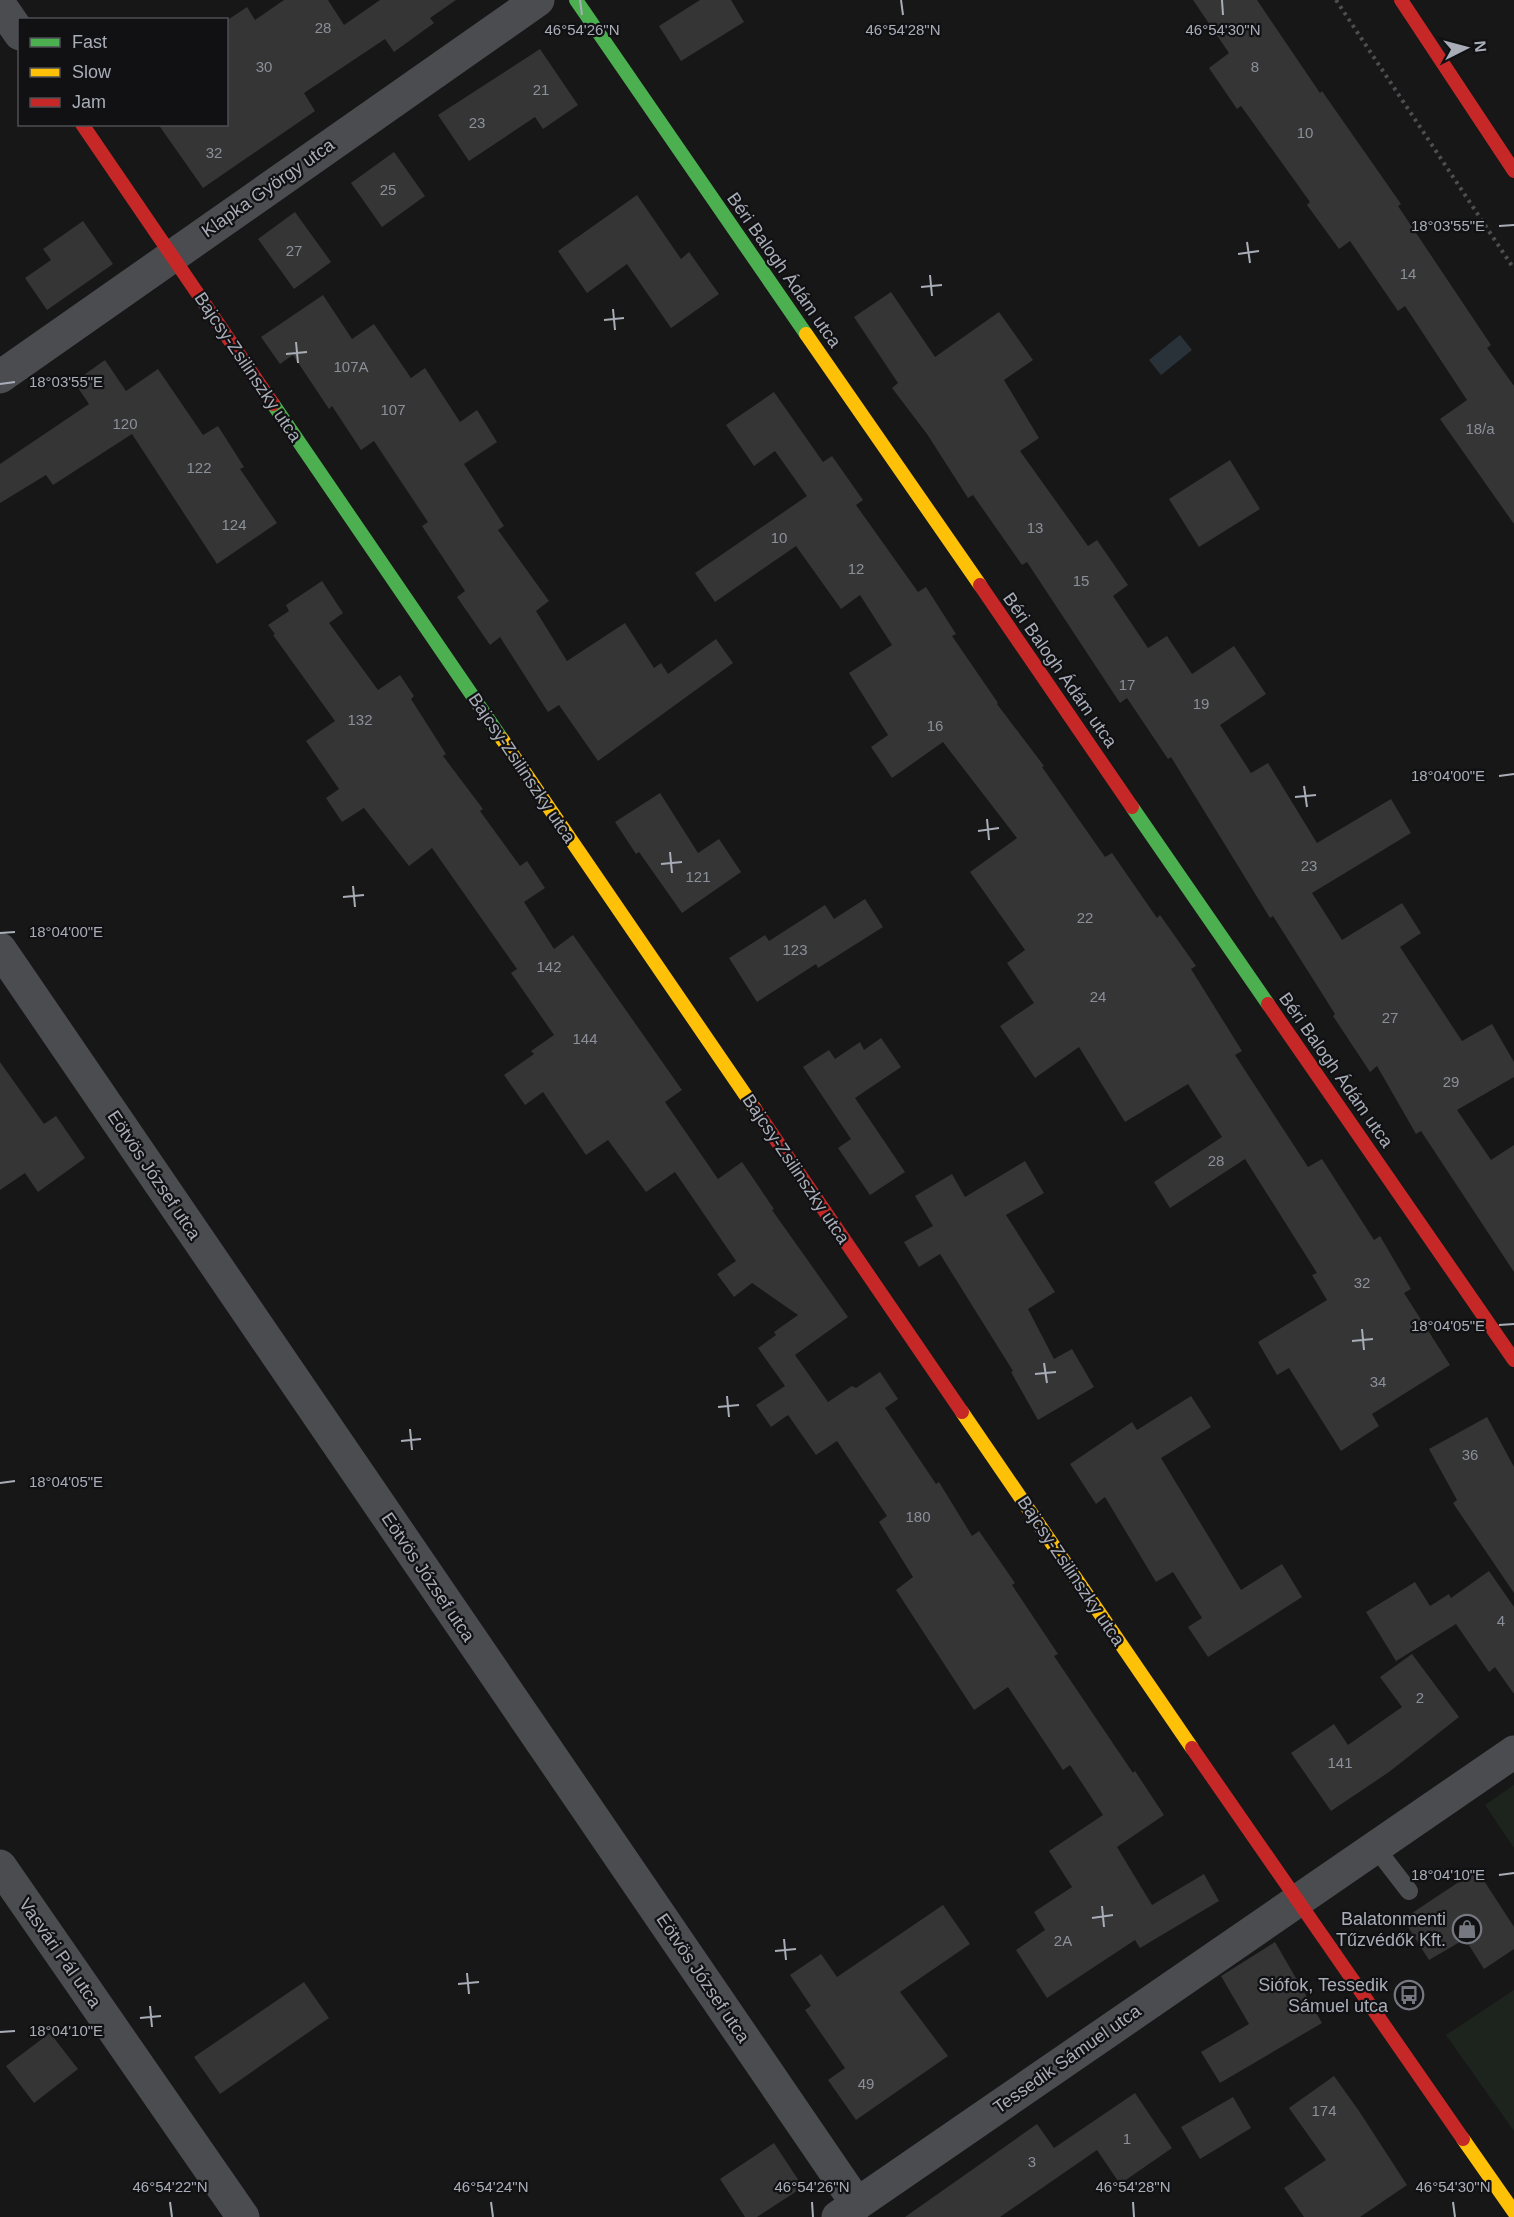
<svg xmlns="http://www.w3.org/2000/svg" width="1514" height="2217" font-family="Helvetica,sans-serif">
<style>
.green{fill:#1d241e}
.water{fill:#2a3239}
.building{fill:#353536}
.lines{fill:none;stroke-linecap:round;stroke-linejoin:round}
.path{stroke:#4d4e52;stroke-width:4;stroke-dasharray:3 4.5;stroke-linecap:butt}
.lane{stroke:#4b4c50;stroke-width:18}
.street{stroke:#4b4c50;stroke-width:33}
.fast{stroke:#4caf50;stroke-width:14}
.slow{stroke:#ffc107;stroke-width:14}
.jam{stroke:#c62828;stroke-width:14}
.ticks{fill:none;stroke:#a8adb8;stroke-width:2}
.labels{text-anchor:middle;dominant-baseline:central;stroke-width:4.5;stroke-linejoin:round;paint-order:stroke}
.number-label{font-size:15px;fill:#8b8f98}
.street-label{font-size:18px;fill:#a8adb8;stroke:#111113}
.poi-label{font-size:18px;fill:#a8adb8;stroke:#111113;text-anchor:end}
.ticks-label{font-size:15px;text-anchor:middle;fill:#a8adb8;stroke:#111113;stroke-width:4.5;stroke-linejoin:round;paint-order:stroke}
</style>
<rect width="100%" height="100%" fill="#171717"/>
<!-- green -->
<g class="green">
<path d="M1514,1785v63l-29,-43z"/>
<path d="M1514,1990v141l-68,-96z"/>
</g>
<!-- water -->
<path class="water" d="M1180,335l12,15 -31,25 -12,-15z"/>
<!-- building -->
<g class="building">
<path d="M284,0h44l16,25 36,-25h76l-26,18 4,5 -40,29 -9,-13 -81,54 11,18 -112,77 -45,-64h68v-103l21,-14 8,13z"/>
<path d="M700,0h31l13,22 -63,39 -22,-35z"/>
<path d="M1193,0h64l63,93 2,-2 79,113 -3,2 93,139 -4,3 27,38v138l-74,-105 27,-19 -62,-94 -7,5 -48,-70 -11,8 -32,-44 3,-3 -69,-96 -4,3 -28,-41 20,-15z"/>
<path d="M540,49l38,56 -35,24 -8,-12 -66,44 -31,-46z"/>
<path d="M394,152l31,44 -43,31 -31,-44z"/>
<path d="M637,195l44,64 8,-7 30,42 -48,34 -44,-64 -40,29 -29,-42z"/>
<path d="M295,212l36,50 -37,27 -36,-50z"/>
<path d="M83,221l30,43 -66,46 -22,-32 26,-18 -8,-11z"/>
<path d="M891,292l44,65 64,-45 34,48 -29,20 35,58 -19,13 68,95 9,-6 31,45 -15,11 35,52 19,-12 25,38 42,-28 32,48 -46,31 31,48 17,-10 49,80 74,-44 20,34 -99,60 30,47 60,-37 19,30 -21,14 62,94 30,-17 22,38v15l-57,33 34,50 23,-15v127l-93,-141 -5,3 -39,-68 -7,6 -37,-56 2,-2 -62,-98 -3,2 -99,-161 -3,2 -41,-61 -7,5 -93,-141 -5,3 -49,-70 -5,3 -41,-64 -35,-46 6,-5 -44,-66z"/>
<path d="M323,295l29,44 22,-15 37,54 14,-10 35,54 17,-12 20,32 -33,22 40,62 -6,4 51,71 -13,10 31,50 58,-38 29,45 7,-5 7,11 48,-35 17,24 -135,98 -39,-56 -11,7 -48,-75 -10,8 -33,-48 8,-6 -43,-65 6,-4 -54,-81 -13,9 -29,-44 -3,3 -36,-54 -13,9 -19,-27z"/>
<path d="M105,360l21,31 32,-22 45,66 15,-9 26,41 -4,2 37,54 -60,41 -85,-130 -79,51 -7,-10 -46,28v-39l89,-60 -15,-22z"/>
<path d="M774,392l49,70 9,-6 31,44 -7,5 62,87 8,-5 30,47 -4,2 46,67 -1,1 47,62 -2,1 63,90 7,-4 45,65 3,-3 36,51 -5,3 51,82 -7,4 73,112 14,-8 52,81 6,-4 31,53 -7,4 46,72 -78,49 7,12 -38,25 -52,-83 -12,7 -19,-33 69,-42 -15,-25 5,-2 -72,-114 -75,49 -16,-26 68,-45 -34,-53 -63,38 -46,-75 -44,31 -35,-52 34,-23 -27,-40 18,-13 -55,-78 47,-34 -74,-96 -51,36 -21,-31 17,-12 -39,-62 43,-28 -32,-50 -19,14 -45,-63 -81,56 -20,-29 112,-77 -32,-45 -21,15 -28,-41z"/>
<path d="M1230,460l30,49 -61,38 -30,-48z"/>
<path d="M322,581l21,32 -14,10 49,67 22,-15 14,21 -3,3 35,55 -3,2 40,53 -3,2 40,55 7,-5 18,27 -21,14 30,47 19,-14 109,155 -17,12 53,77 24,-17 32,47 -2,1 76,107 -53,38 33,47 24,-16 4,2 24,-16 18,27 -13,9 51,76 3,-2 33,54 7,-5 36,52 -3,2 46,69 -4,2 79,117 2,-2 29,44 -47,32 35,58 52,-31 15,27 -79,47 -5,-8 -88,58 -31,-48 29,-20 -11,-18 38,-25 -23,-36 54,-36 -33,-50 -7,5 -55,-83 -34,23 -78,-120 17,-13 -34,-55 8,-6 -50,-75 -21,14 -28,-40 -17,12 -15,-22 29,-19 -27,-38 18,-13 -2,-3 24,-17 -46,-32 -18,14 -17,-23 19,-13 -61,-89 -29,20 -38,-52 -22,15 -43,-63 -18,13 -21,-30 30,-21 -3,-3 23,-16 -43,-62 6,-4 -85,-121 -23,18 -45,-58 -22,14 -16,-24 13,-9 -33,-48 29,-20 -62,-86 2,-1 -7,-9 21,-14 -3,-6z"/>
<path d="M660,793l38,60 21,-14 22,33 -59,41 -43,-61 -3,2 -21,-32z"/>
<path d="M865,899l18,28 -65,41 -2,-4 -59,38 -28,-44 36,-23 4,6 56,-36 9,14z"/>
<path d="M881,1038l20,29 -46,31 50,74 -35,23 -32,-47 13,-9 -48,-72 26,-17 6,9 25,-17 4,8z"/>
<path d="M0,1062l44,62 12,-8 29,42 -47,34 -13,-19 -25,17z"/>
<path d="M1025,1161l19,32 -38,22 49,77 -27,17 26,50 18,-10 22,38 -56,33 -27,-48 2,-1 -73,-117 -21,13 -15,-25 29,-16 -18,-30 37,-22 13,23z"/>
<path d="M1191,1396l20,31 -50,31 80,132 41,-26 20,33 -94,60 -20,-30 14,-9 -29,-46 -17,10 -51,-85 -9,7 -26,-40 62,-42 5,8z"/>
<path d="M1487,1417l27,50v126l-61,-90 4,-3 -28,-51z"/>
<path d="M1489,1571l25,36v87l-19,-27 -6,5 -33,-48 -60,37 -30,-49 49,-30 15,24 19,-12 2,4z"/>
<path d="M1412,1654l47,63 -70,55 -58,39 -40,-58 43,-29 14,21 54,-38 -22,-30z"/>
<path d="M1477,1870l37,57v22l-30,20 -19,-30 -36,21 -26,-41z"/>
<path d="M943,1905l27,39 -70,48 48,64 -92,64 -28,-40 17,-12 -40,-58 6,-4 -21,-31 31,-21 16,23z"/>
<path d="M1275,1942l47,81 -102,60 -19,-31 48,-28 -28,-48z"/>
<path d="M304,1982l25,36 -109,76 -26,-37z"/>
<path d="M50,2033l28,36 -44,34 -28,-37z"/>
<path d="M1334,2076l25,35 48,74 -47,32h-56l-20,-29 42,-28 -37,-52z"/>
<path d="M1135,2093l37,55 -52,36 -23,-34 -97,67h-95l132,-93 17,24z"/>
<path d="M1233,2097l18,31 -51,31 -19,-32z"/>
<path d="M774,2143l29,44 -46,30h-12l-25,-38z"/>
</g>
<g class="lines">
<!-- path -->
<path class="path" d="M1336,0l178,269"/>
<!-- lane -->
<path class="lane" d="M1375,1847l34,44"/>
<!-- street -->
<g class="street">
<path d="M0,5l20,29"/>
<path d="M0,377l538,-377"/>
<path d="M0,949l857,1255"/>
<path d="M0,1866l243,351"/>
<path d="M838,2217l676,-465"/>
</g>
<!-- fast -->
<g class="fast">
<path d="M576,0l230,334"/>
<path d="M273,404l229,335"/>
<path d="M1132,807l136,197"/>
</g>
<!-- slow -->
<g class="slow">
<path d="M806,334l174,251"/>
<path d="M502,739l253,370"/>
<path d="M962,1412l230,336"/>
<path d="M1463,2139l51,73"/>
</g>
<!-- jam -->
<g class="jam">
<path d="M1401,0l113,171"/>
<path d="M82,124l191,280"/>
<path d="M980,585l152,222"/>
<path d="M1268,1004l246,356"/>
<path d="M755,1109l207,303"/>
<path d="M1192,1748l271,391"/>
</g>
</g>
<!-- ticks -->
<path class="ticks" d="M580,0l2,15M901,0l2,15M1222,0l1,15M1499,226l15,-1M1247,242l3,21M1238,254l21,-3M930,275l2,21M921,287l21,-2M613,309l2,21M604,320l20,-2M296,342l2,21M286,354l21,-2M0,384l15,-2M1499,776l15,-2M1304,786l3,21M1295,797l21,-2M987,819l2,21M978,831l21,-3M670,852l2,21M661,864l21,-2M353,886l2,21M343,897l21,-2M0,933l15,-1M1499,1325l15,-1M1362,1329l2,21M1352,1341l21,-2M1044,1363l3,20M1035,1374l21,-2M727,1396l2,21M718,1407l21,-2M410,1429l2,21M401,1441l20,-2M0,1483l15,-2M1499,1875l15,-2M1102,1906l2,21M1092,1918l21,-3M784,1939l2,21M775,1951l21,-2M467,1973l2,21M458,1984l21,-2M150,2006l2,21M140,2018l21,-2M0,2032l15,-1M170,2202l2,15M491,2202l2,15M812,2202l1,15M1133,2202l1,15M1453,2202l2,15"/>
<!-- icons -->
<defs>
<g id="shop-ring" transform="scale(1.5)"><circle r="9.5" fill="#111113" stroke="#757880" stroke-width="1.5"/><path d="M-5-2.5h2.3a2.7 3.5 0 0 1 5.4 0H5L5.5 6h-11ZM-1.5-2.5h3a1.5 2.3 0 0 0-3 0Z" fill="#757880"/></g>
<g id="bus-ring" transform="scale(1.5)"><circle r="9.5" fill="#111113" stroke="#757880" stroke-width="1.5"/><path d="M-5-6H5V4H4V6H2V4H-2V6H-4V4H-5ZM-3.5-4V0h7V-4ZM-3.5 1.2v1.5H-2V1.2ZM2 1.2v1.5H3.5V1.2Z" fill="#757880"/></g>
</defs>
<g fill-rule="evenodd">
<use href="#shop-ring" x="1467" y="1929"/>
<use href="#bus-ring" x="1409" y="1995"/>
</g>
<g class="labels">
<!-- number labels -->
<g class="number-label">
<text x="323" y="27">28</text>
<text x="264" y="66">30</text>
<text x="1255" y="66">8</text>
<text x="541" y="89">21</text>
<text x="477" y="122">23</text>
<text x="1305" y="132">10</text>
<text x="214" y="152">32</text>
<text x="388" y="189">25</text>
<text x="294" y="250">27</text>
<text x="1408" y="273">14</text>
<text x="351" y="366">107A</text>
<text x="393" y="409">107</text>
<text x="125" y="423">120</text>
<text x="1480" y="428">18/a</text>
<text x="199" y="467">122</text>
<text x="234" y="524">124</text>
<text x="1035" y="527">13</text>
<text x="779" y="537">10</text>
<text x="856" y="568">12</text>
<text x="1081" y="580">15</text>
<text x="1127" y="684">17</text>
<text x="1201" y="703">19</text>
<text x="360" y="719">132</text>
<text x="935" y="725">16</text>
<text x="1309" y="865">23</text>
<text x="698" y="876">121</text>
<text x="1085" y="917">22</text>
<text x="795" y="949">123</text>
<text x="549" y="966">142</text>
<text x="1098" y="996">24</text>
<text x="1390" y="1017">27</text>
<text x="585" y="1038">144</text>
<text x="1451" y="1081">29</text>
<text x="1216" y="1160">28</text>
<text x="1362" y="1282">32</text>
<text x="1378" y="1381">34</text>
<text x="1470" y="1454">36</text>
<text x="918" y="1516">180</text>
<text x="1501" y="1620">4</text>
<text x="1420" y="1697">2</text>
<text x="1340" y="1762">141</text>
<text x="1063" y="1940">2A</text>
<text x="866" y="2083">49</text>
<text x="1324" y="2110">174</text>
<text x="1127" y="2138">1</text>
<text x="1032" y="2161">3</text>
</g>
<!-- street labels -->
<g class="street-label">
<text transform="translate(268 188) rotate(-35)">Klapka György utca</text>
<text transform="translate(784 270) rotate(55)">Béri Balogh Ádám utca</text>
<text transform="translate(248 367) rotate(56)">Bajcsy-Zsilinszky utca</text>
<text transform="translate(1060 670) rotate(55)">Béri Balogh Ádám utca</text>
<text transform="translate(522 768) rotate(56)">Bajcsy-Zsilinszky utca</text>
<text transform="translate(1336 1070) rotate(55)">Béri Balogh Ádám utca</text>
<text transform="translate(796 1169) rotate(56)">Bajcsy-Zsilinszky utca</text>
<text transform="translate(154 1175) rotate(56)">Eötvös József utca</text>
<text transform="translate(1071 1571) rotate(56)">Bajcsy-Zsilinszky utca</text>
<text transform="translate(428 1577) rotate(56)">Eötvös József utca</text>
<text transform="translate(60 1953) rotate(55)">Vasvári Pál utca</text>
<text transform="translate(703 1978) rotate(56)">Eötvös József utca</text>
<text transform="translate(1067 2059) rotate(-35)">Tessedik Sámuel utca</text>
</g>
<!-- poi labels -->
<g class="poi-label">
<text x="1446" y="1919">Balatonmenti<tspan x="1446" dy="21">Tűzvédők Kft.</tspan></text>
<text x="1388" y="1985">Siófok, Tessedik<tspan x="1388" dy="21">Sámuel utca</tspan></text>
</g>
</g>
<g class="ticks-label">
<text x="582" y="35">46°54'26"N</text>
<text x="903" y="35">46°54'28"N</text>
<text x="1223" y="35">46°54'30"N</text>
<text x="1448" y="231">18°03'55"E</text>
<text x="66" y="387">18°03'55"E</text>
<text x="1448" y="781">18°04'00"E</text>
<text x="66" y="937">18°04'00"E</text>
<text x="1448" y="1331">18°04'05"E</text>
<text x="66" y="1487">18°04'05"E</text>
<text x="1448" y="1880">18°04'10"E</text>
<text x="66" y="2036">18°04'10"E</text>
<text x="170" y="2192">46°54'22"N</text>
<text x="491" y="2192">46°54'24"N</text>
<text x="812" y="2192">46°54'26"N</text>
<text x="1133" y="2192">46°54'28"N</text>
<text x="1453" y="2192">46°54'30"N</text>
</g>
<!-- legend -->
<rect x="18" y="18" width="210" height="108" fill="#111113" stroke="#4d4f55" stroke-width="1.5"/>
<rect x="30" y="38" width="30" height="9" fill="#4caf50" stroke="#4d4f55" stroke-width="1.5"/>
<text x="72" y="48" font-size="18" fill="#a8adb8">Fast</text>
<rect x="30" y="68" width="30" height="9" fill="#ffc107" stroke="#4d4f55" stroke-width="1.5"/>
<text x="72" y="78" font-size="18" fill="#a8adb8">Slow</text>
<rect x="30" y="98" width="30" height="9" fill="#c62828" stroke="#4d4f55" stroke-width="1.5"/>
<text x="72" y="108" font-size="18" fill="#a8adb8">Jam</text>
<!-- north arrow -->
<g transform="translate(1466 48) rotate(84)" stroke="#111113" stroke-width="4.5" paint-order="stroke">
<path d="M0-4.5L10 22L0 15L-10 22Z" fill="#a8adb8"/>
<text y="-9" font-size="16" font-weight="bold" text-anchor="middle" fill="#a8adb8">N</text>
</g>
</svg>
